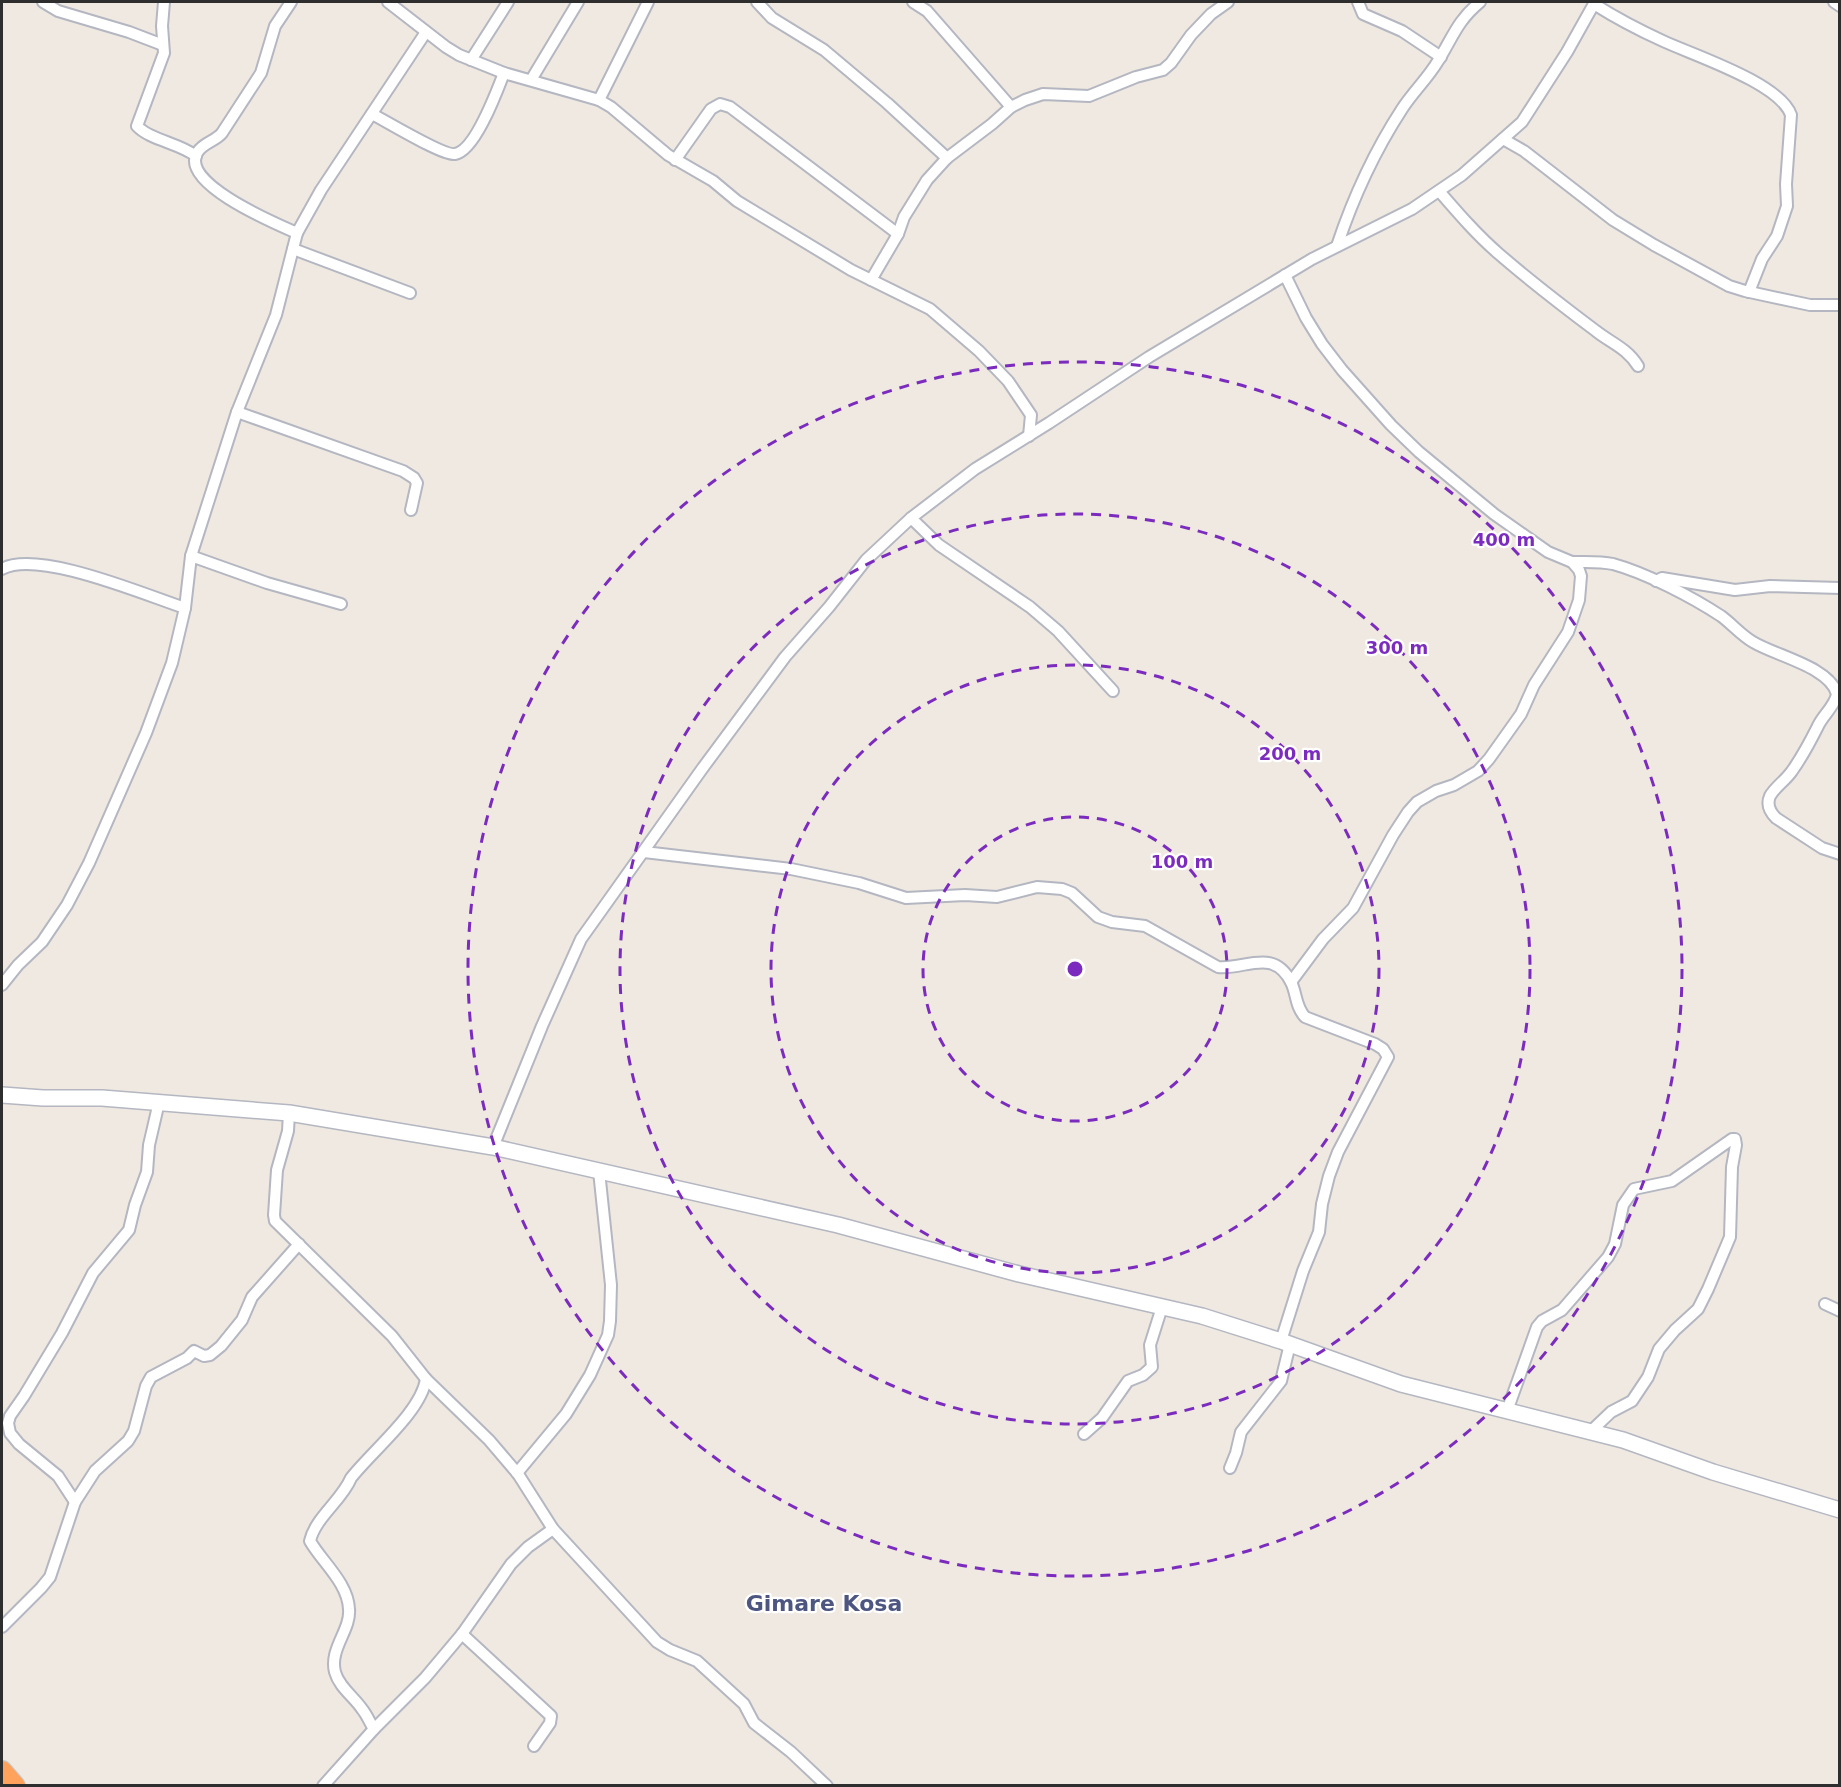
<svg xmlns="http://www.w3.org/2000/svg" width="1841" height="1787" font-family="'DejaVu Sans',sans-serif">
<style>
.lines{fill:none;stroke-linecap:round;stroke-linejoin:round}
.street-casing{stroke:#b4b7c1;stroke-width:14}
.secondary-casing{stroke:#b4b7c1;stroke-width:18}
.highway-casing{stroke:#c9c9c9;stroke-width:22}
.street{stroke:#fff;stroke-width:10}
.secondary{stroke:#fff;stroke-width:15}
.highway{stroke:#ffa35c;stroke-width:20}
.ring{fill:none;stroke:#7b2cbf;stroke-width:3;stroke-dasharray:10 8}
.labels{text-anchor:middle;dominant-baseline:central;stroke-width:4.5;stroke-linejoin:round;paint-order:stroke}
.quarter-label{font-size:22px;font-weight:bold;fill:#4d5680;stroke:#fff}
.centre{fill:#7b2cbf;stroke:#fff;stroke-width:3}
.ring-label{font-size:18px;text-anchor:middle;font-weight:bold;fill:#7b2cbf;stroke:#fff;stroke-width:4.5;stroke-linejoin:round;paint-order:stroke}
</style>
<rect width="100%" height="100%" fill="#efe9e1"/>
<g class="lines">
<!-- street casing -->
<g class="street-casing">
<g id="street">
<path d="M43,2l15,9 71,21 34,13"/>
<path d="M164,2l-2,24 2,27 -27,73c13,14 42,17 59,30"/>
<path d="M291,2l-16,24 -14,47 -39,60c-6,8 -20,10 -25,20 -17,31 80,71 100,80l24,-43 105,-158"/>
<path d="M388,2l58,45 13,8 45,18 95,27 12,7 57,48 45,26 24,20 114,69 79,39 49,42 29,30 23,34 -2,21"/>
<path d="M757,2l15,16 52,32 63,53 60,55"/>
<path d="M913,2l14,9 84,96"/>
<path d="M1358,2l5,12 39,17 39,26"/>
<path d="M1834,2l6,4"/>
<path d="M1594,4c22,14 45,26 69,37 30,14 117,42 128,74l-5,69 1,22 -10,30 -15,23 -13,33"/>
<path d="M471,60l37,-58"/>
<path d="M531,80l47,-78"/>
<path d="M599,100l49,-98"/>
<path d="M372,114c14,7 71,42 83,40 20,-3 42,-63 49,-81"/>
<path d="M1503,139l21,12 89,69 41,25 75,41 16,5 65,14h30"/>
<path d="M675,160l36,-51 9,-5 10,3 168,127"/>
<path d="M1439,191c19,22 38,44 60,63 30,26 65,53 97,77 15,12 31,17 42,35"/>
<path d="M1337,246c16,-48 37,-94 65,-137 11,-17 26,-31 36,-48 15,-24 19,-40 42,-59"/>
<path d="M293,249l117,44"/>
<path d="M1285,275l21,43 16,26 20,26 49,55 28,27 75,62 54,38 24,10 7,8 2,6 -2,24 -11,32 -34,53 -13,29 -32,45 -11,12 -24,14 -18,6 -19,11 -9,10 -15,23 -40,73 -30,31 -32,43"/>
<path d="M871,280l27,-46 6,-17 23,-37 20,-22 45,-34 19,-17 14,-7 18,-6 46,2 47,-19 27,-7 8,-7 20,-28 20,-21 17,-12"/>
<path d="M237,412l166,59 11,7 3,5 -6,27"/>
<path d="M911,518l28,27 91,62 28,24 55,60"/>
<path d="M191,556l76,27 74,21"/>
<path d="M1572,562c13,0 27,-1 41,2 33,9 79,33 108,52 11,8 20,19 32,26 23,14 77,25 84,52 -2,12 -14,21 -19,32 -8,16 -16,31 -26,45 -6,9 -17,16 -22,25 -4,9 0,16 6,22l46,30 18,6"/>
<path d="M2,569c36,-20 143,26 183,39"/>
<path d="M1656,581l6,-3 73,12 35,-4 70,2"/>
<path d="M644,852l147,17 68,14 47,15 59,-3 32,2 40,-10 25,2 10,4 26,24 14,5 33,4 73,41c27,3 55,-20 73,15 6,12 4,24 14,35l70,27 8,5 5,8 -50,95 -9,24 -7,28 -3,28 -16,39 -22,70"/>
<path d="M2,985l16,-20 24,-23 25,-37 22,-42 57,-130 26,-70 13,-55 6,-52 46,-144 39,-97 21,-82"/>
<path d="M289,1113l-1,18 -11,39 -3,45 1,6 117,115 34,43 63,61 29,34 35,55 104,113 13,8 27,11 47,43 10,19 37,29 36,34"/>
<path d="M493,1147l49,-121 39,-87 121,-170 83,-112 44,-50 37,-47 45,-42 64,-49 74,-46 100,-66 163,-98 100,-50 50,-34 60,-53 45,-70 28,-50"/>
<path d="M1825,1304l15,7"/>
<path d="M1507,1411l30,-84 5,-6 20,-11 46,-53 7,-13 8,-39 11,-16 38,-8 60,-42h3l1,6 -4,22 -2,70 -22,52 -10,20 -23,21 -16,19 -11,28 -16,24 -21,11 -20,19"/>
<path d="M1084,1434l18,-16 26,-37 15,-6 9,-8 -2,-22 12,-38"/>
<path d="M1230,1468l6,-15 5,-21 40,-51 9,-37"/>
<path d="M517,1473l49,-59 24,-39 18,-40 2,-14 1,-36 -12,-114"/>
<path d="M75,1502l-17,-26 -39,-32 -9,-11 -2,-10 2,-7 14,-20 38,-63 31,-60 36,-43 6,-25 12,-33 2,-27 10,-43"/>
<path d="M2,1627l39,-39 9,-11 25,-75 20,-31 33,-30 6,-10 12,-45 5,-9 36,-19 7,-7 10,5 6,-1 11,-9 21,-26 10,-23 47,-53"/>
<path d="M462,1634l89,82 -1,7 -16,23"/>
<path d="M374,1729c-4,-6 -7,-14 -12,-20 -8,-12 -23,-22 -27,-37 -6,-23 16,-42 14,-63 -1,-26 -27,-47 -39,-68 5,-23 32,-41 41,-63 21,-27 70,-66 75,-99"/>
<path d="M323,1786l51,-57 51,-51 37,-44 49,-70 17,-17 25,-18"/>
</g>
</g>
<!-- secondary casing -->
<g class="secondary-casing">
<path id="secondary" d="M2,1095l41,3h59l187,15 204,34 345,78 181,49 183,42 79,25 120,43 222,56 90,32 127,38"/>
</g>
<!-- highway casing -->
<g class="highway-casing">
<path id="highway" d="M2,1771l13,15"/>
</g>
<!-- street -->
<use href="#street" class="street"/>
<!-- secondary -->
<use href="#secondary" class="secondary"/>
<!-- highway -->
<use href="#highway" class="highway"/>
</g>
<!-- distance rings -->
<g class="ring">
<circle cx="1075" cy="969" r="152"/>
<circle cx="1075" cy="969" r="304"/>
<circle cx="1075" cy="969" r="455"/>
<circle cx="1075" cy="969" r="607"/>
</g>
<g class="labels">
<!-- quarter labels -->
<g class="quarter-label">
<text x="824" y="1603">Gimare Kosa</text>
</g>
</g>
<circle cx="1075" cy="969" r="9" class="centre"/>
<g class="ring-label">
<text x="1504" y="546">400 m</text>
<text x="1397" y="654">300 m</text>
<text x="1290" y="760">200 m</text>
<text x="1182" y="868">100 m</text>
</g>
<!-- border -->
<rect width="1841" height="1787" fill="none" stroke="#2e2e2e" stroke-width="6"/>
</svg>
